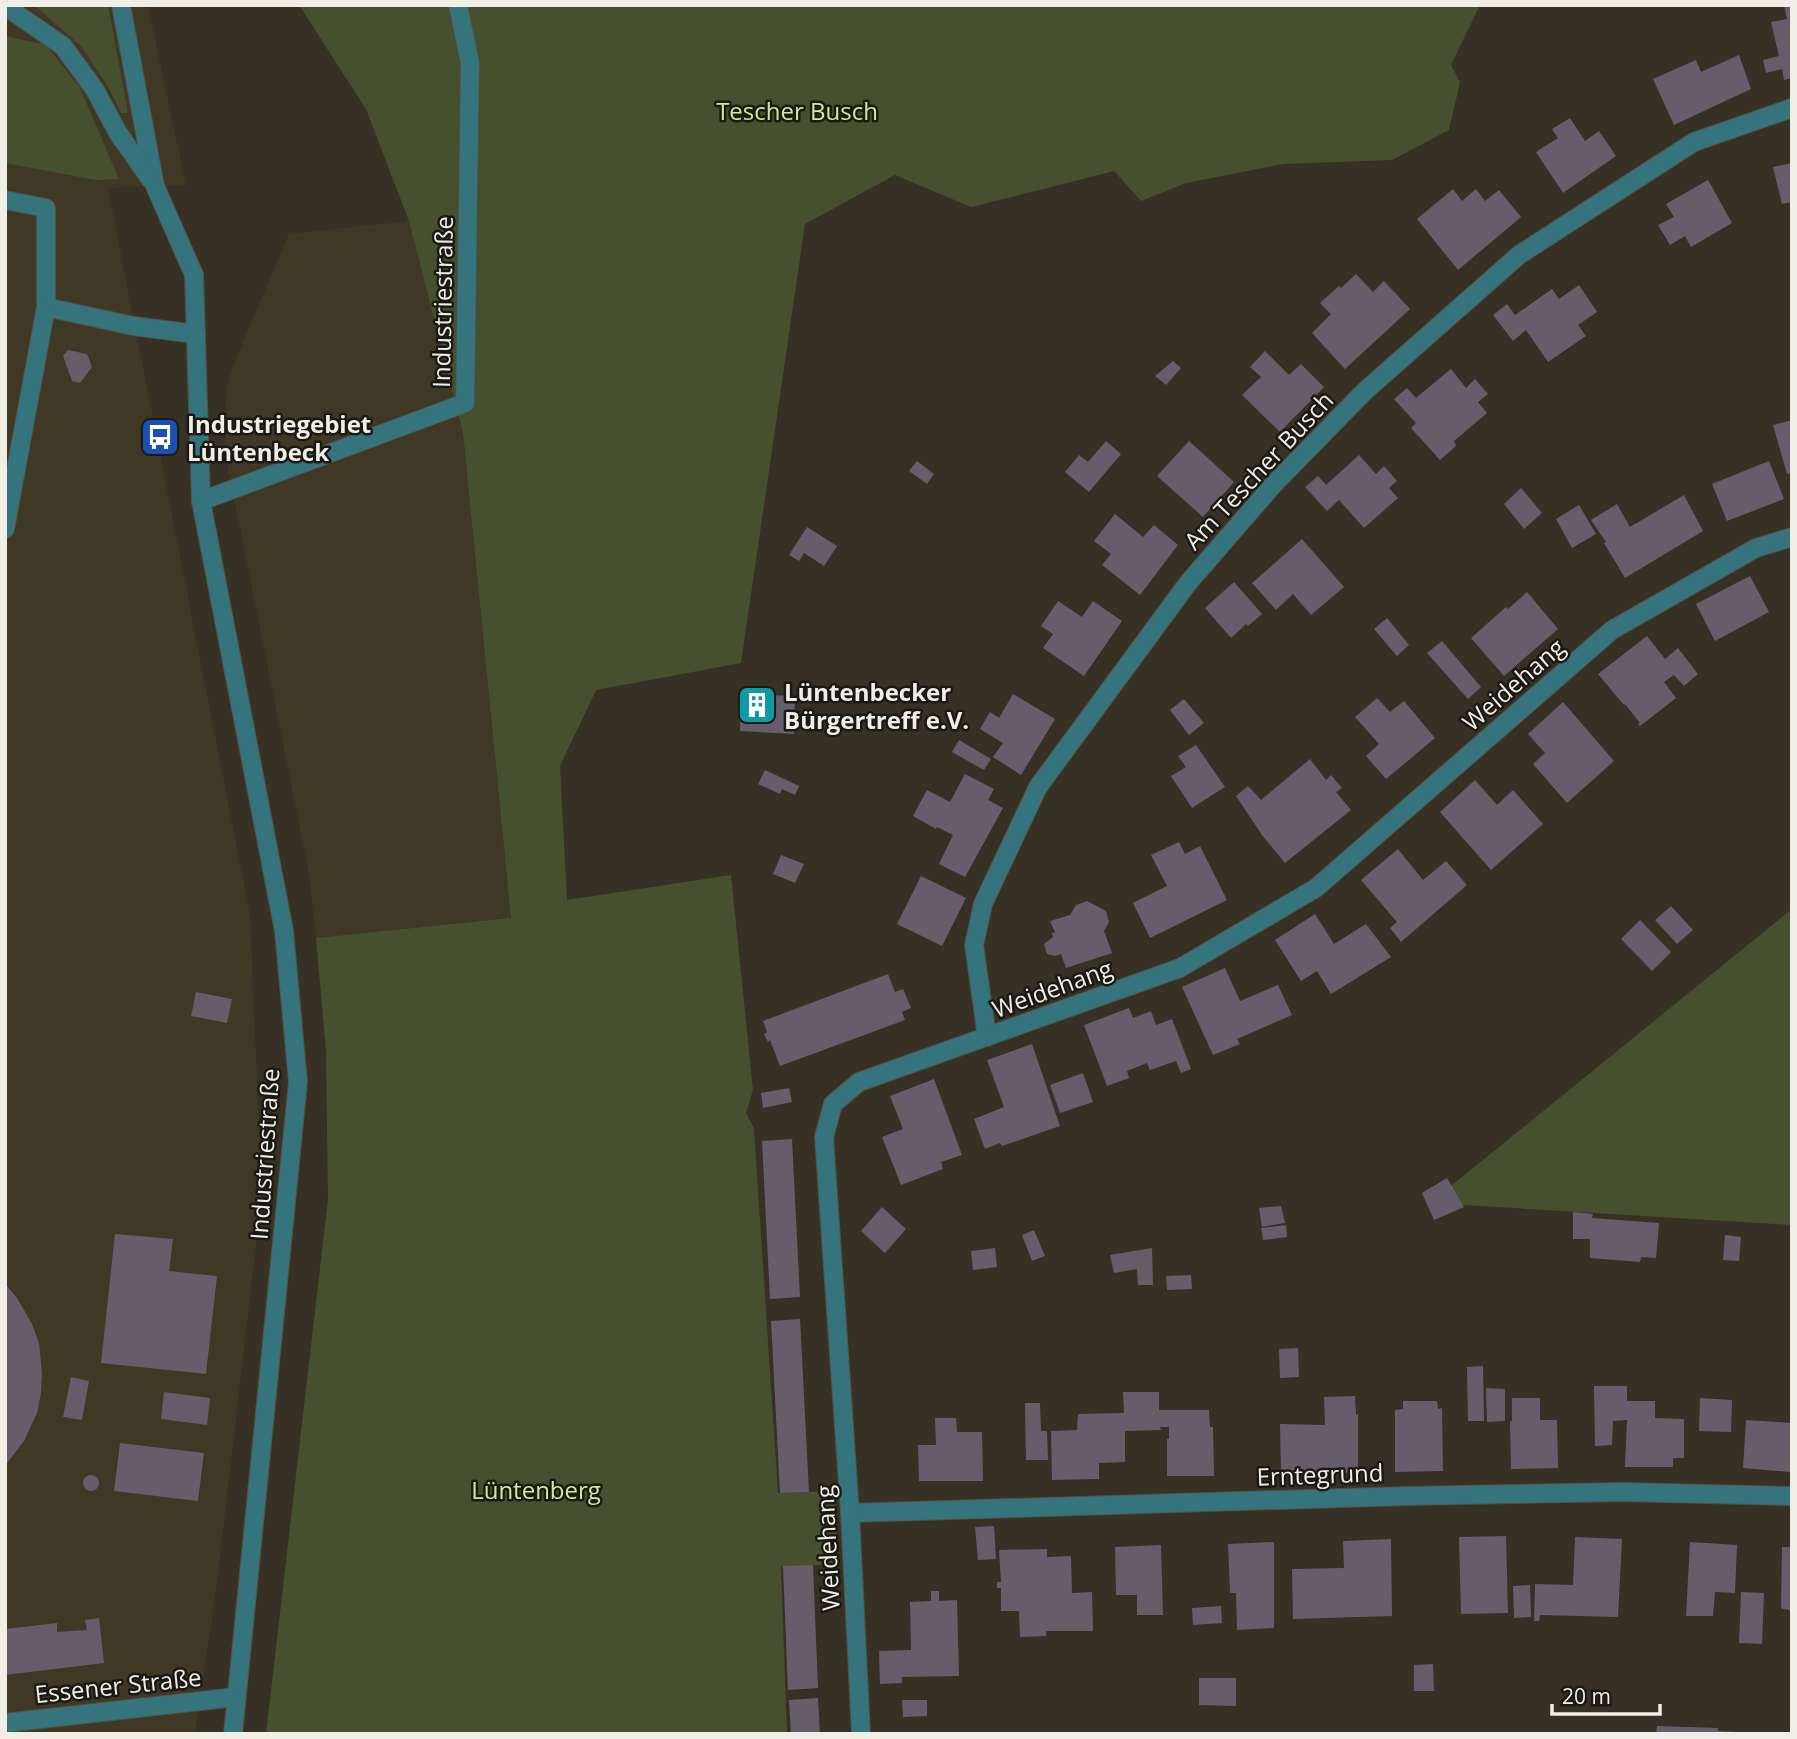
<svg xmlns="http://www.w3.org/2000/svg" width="1797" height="1739" font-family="'Open Sans',sans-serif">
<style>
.built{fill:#3f3824}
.green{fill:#46502e}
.building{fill:#665d6a}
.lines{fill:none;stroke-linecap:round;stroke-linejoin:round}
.lane-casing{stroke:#544f43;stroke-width:20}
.street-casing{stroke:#544f43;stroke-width:20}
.lane{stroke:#35747d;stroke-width:18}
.street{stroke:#35747d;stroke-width:18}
.labels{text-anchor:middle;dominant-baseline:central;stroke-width:5;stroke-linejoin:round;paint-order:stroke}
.park-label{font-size:24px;fill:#d1ea92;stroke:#1b1913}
.street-label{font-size:24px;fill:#f1eee5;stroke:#1b1913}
.poi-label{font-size:24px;font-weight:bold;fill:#f1eee5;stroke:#1b1913;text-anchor:start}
</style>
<rect width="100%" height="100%" fill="#363124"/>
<!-- built -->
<g class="built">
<path d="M5,5h143l38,180 -78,3 142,726 12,280 -45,390 -22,150h-190z"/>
<path d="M409,221l54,212 48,485 -195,20 -7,-64 -84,-422 1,-62 8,-27 55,-129z"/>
</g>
<!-- green -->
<g class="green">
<path d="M34,5h74l20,108h-7l-11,-23 -29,-44z"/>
<path d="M299,5h1181l-29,60 9,17 -11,48 -57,30 -109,4 -97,19 -45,18 -27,-30 -143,36 -76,-32 -90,49 -64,439 -145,27 -36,76 7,134 164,-25 22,215 -7,23 8,16 24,364 57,-2 3,73 -57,3 6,167h-521l62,-535 -2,-148 -10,-113 195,-20 -48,-485 -54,-212 -43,-112z"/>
<path d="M5,36l41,9 34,43 39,91 -23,1 -91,-17z"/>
<path d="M1792,909v316l-362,-22z"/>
</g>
<!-- building -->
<g class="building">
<path d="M1784,5h8v73l-8,2 -2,-11 -16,4 -3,-13 16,-4 -8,-34 16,-3z"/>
<path d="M1739,55l12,34 -77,36 -21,-46 43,-19 5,12z"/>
<path d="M1570,118l15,23 14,-10 17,25 -53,37 -27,-41 22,-14 -6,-9z"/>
<path d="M1792,163v39l-10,2 -9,-37z"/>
<path d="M1708,180l24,43 -41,24 -6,-11 -15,9 -12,-20 16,-8 -8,-13z"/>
<path d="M1453,189l9,12 14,-12 9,12 14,-11 22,27 -63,53 -41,-51z"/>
<path d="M1356,274l17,18 11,-11 26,28 -65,60 -33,-36 19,-19 -11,-11 19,-17 2,2z"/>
<path d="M1579,285l18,27 -19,13 8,11 -38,26 -22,-32 -13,11 -20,-26 14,-11 8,11 37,-26 7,10z"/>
<path d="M68,350l19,4 5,13 -12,16 -8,-2 -9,-25z"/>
<path d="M1265,351l24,24 12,-11 23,23 -44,45 -38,-37 19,-18 -11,-10z"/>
<path d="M1173,361l8,7 -15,17 -11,-9z"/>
<path d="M1451,369l15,19 9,-9 13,15 -10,8 9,11 -33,28 2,5 -16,14 -29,-32 5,-5 -22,-24 13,-11 9,10z"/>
<path d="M1792,420v53l-5,1 -14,-49z"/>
<path d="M1106,441l15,13 -32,38 -24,-20 14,-17 9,7z"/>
<path d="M1189,441l45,41 -31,35 -46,-41z"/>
<path d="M1359,455l17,19 8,-8 13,15 -8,7 9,10 -34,30 -25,-28 -12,11 -22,-24 13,-11 8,9z"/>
<path d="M917,461l17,13 -7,10 -18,-13z"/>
<path d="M1769,461l15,38 -57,22 -15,-37z"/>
<path d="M1521,488l21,25 -18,16 -20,-25z"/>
<path d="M1684,495l19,36 -78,47 -21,-35 2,-1 -15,-22 26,-16 13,23z"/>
<path d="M1579,505l17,29 -24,14 -16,-29z"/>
<path d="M1115,514l28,23 11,-12 24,20 -38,50 -38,-30 9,-11 -17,-13z"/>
<path d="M807,527l30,19 -13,20 -20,-13 -5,8 -10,-6z"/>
<path d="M1302,539l42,48 -33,28 -18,-21 -17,16 -24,-27z"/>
<path d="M1750,576l19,36 -54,29 -19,-37z"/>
<path d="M1234,582l28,32 -14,12 -2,-2 -15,14 -26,-30z"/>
<path d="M1527,592l31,37 -54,47 -33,-38 35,-31 2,2z"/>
<path d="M1058,601l24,16 11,-16 29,20 -38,55 -41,-28 10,-14 -12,-8z"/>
<path d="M1387,618l22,27 -12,11 -23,-27z"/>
<path d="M1647,636l18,23 13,-11 20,26 -14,12 -10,-11 -10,7 12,16 -36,28 -2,-2 2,-1 -15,-19 -1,1 -26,-31z"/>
<path d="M1442,641l39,46 -13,12 -41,-46z"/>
<path d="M741,694l54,2 -1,38 -54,-3z"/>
<path d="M1013,694l42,25 -34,56 -28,-18 10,-14 -23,-14 10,-17 9,6z"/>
<path d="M1377,698l13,14 14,-11 31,37 -49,41 -20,-23 13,-12 -24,-27z"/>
<path d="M1184,699l20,24 -15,12 -19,-25z"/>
<path d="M1563,702l51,59 -47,42 -34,-39 12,-11 -17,-19z"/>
<path d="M959,740l32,19 -7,11 -32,-18z"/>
<path d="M1196,745l29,42 -33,21 -21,-32 15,-9 -8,-11z"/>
<path d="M1310,759l16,21 5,-5 11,13 -6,4 15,18 -66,53 -23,-28 -26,-39 12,-10 13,14z"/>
<path d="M765,770l34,16 -4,9 -13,-6 -2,5 -22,-10z"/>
<path d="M965,774l29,15 -6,11 15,8 -38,69 -26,-13 14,-29 -16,-8 -1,2 -23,-13 14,-26 23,12z"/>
<path d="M1475,780l22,25 16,-15 30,34 -52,46 -51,-58z"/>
<path d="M1179,842l6,12 15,-8 27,54 -77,38 -17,-35 34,-17 -16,-31z"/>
<path d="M1398,849l25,31 23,-19 21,24 -66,57 -11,-14 7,-6 -36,-42z"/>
<path d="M781,855l23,9 -9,19 -22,-9z"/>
<path d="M921,876l45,22 -24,48 -45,-22z"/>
<path d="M1087,901l19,10 3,11 -5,9 8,22 -46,15 -5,-14 -6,2 -8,-2 -3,-10 9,-7 -1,-4 3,-1 -5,-11 20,-6 6,-10z"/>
<path d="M1671,906l22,24 -16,14 -22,-24z"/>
<path d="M1315,914l19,30 32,-20 25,33 -60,37 -14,-23 -16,10 -26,-41z"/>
<path d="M1640,920l31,32 -19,19 -31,-32z"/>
<path d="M1225,968l15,33 38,-16 14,30 -55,24 3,5 -27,11 -31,-68z"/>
<path d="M888,974l7,18 8,-3 8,19 -9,4 3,8 -125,46 -10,-26 -2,2 -4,-8 3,-2 -4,-11z"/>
<path d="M196,992l36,7 -5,24 -36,-7z"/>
<path d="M1129,1008l4,10 18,-7 5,14 16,-6 19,50 -10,4 -5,-12 -26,9 -3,-7 -20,8 2,7 -22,8 -23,-61z"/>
<path d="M1032,1044l28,82 -58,20 -2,-3 -15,6 -11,-30 30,-12 -17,-47z"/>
<path d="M1083,1073l10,29 -33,11 -10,-28z"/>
<path d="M934,1079l28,76 -21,7 2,7 -42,16 -19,-48 21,-8 -13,-33z"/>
<path d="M789,1088l3,14 -29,6 -2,-15z"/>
<path d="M792,1139l8,158 -30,2 -8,-158z"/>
<path d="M1447,1178l17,29 -30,13 -12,-27z"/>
<path d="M1281,1206l4,17 -23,4 -3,-19z"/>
<path d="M882,1207l24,22 -21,24 -24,-22z"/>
<path d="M1573,1212l20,2 -1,4 67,5 -3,35 -15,-1 -1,5 -50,-4v-19h-17z"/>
<path d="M1286,1225l1,12 -24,3 -2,-12z"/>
<path d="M1034,1230l11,26 -13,5 -10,-26z"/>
<path d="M115,1234l58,5 -4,32 48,5 -11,98 -105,-11z"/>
<path d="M1725,1235l16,2 -2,24 -16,-1z"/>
<path d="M995,1248l2,19 -24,3 -2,-19z"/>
<path d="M1152,1248l1,37h-15l-1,-16 -23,4 -4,-18z"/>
<path d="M1191,1275l1,14 -25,1 -1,-14z"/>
<path d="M5,1284l12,14 15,26 7,19 3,30 -1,20 -4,20 -13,28 -19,25z"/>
<path d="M800,1319l9,173 -29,1 -9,-172z"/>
<path d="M1298,1348l1,29 -19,1 -1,-29z"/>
<path d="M1483,1366l1,55h-16l-1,-54z"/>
<path d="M71,1377l18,4 -7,39 -19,-3z"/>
<path d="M1594,1386h33v15h28v17l29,1v39h-11v9h-48l2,-47 -14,1 -1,24 -17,1z"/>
<path d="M1486,1388l19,1v32l-18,1z"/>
<path d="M164,1392l46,6 -3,27 -46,-6z"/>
<path d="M1123,1392h36v18h50l1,17h3l1,49h-47v-37h2v-12h-9l1,3 -36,1v31l-26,1v16l-47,1 -1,-49 26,-1 1,-16 46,-1z"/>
<path d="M1355,1396l1,19 2,-1v59l-77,1 -1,-50 45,1 -1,-28z"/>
<path d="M1512,1398h28v22h17l1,48 -47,1 -1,-48h2z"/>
<path d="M1700,1398l32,2 -1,32 -32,-1z"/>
<path d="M1403,1401h34l1,8 4,-1 1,63 -48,1v-62l8,-1z"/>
<path d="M1025,1403h15l1,28h6l1,29h-22z"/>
<path d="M935,1418h21l1,14h25l1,49h-64l-1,-36h18z"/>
<path d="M1746,1420l46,3 -2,49 -47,-4z"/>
<path d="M120,1443l84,10 -6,48 -84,-10z"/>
<circle cx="91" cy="1483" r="8"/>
<path d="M994,1526l2,33 -18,1 -3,-33z"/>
<path d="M1506,1536l2,77 -47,1 -2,-77z"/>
<path d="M1575,1537l47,2 -4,78 -78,-2 -1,6h-5l1,-37 38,1z"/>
<path d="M1391,1539l1,77 -99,3 -1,-50 52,-1 -1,-27z"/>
<path d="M1274,1542v86l-37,2 -1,-37h-6l-2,-49z"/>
<path d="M1690,1542l47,3 -2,48 -20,-1 -2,24h-27z"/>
<path d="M1161,1545l2,70h-26v-20h-21l-1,-48z"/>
<path d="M1782,1547h10v63l-10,-1 -1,-3z"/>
<path d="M1047,1549v8l24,-1 1,37 20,-1 1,39h-47v5l-26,1 -1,-26h-18v-23h-4v-6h4l-2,-32z"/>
<path d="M813,1565l5,123 -30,2 -5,-124z"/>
<path d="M1530,1585l1,32 -17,1 -1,-32z"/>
<path d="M931,1591h8v10l18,-1 2,76 -57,1v6l-22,1 -1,-33 32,-1 -1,-48 21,-1z"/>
<path d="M1741,1592l23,1 -2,51 -23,-1z"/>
<path d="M1221,1606l1,17 -29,2 -1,-17z"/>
<path d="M99,1618l5,45 -99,12v-46l52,-6v9l30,-2 -2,-10z"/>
<path d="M1433,1664l1,27h-20v-26z"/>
<path d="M1199,1678h37v28l-37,-1z"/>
<path d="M818,1698l2,36h-29l-2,-34z"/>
<path d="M902,1700h25v16l-24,1z"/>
<path d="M1657,1726l61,2v3l21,1v2h-83z"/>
</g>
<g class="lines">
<!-- lane casing -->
<g class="lane-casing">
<g id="lane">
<path d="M121,5l34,181 39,89"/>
<path d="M5,6l58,40 32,44 23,43 33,47"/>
<path d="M5,200l41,8v99l87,19 63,8"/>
<path d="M5,529l41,-222"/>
</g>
</g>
<!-- street casing -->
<g class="street-casing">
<g id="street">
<path d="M194,275l7,226 83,430 14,151 -65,652"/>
<path d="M201,501l264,-98 5,-340 -12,-58"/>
<path d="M987,1037l-13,-92 9,-41 55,-117 150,-204 85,-98 92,-94 154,-136 175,-113 98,-34"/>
<path d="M850,1513l557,-17 216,-4 169,4"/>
<path d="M5,1723l231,-26"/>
<path d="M861,1734l-11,-221 -26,-376 9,-33 26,-22 321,-114 136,-80 296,-258 144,-82 36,-11"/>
</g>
</g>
<!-- lane -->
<use href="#lane" class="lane"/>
<!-- street -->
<use href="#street" class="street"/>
</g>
<!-- icons -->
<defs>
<g id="bus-square" transform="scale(2.0125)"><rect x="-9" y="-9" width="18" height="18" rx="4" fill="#1a4fb4" stroke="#1b1913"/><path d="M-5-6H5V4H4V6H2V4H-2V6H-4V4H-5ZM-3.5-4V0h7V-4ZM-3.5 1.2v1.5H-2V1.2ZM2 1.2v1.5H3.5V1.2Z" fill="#fff"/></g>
<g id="building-square" transform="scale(2.0125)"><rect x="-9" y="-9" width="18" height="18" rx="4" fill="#0f9aa8" stroke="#1b1913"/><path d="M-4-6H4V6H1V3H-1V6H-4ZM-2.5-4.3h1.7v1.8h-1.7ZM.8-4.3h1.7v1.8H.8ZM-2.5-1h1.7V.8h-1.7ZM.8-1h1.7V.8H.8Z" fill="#fff"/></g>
</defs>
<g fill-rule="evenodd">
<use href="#bus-square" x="160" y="437"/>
<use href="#building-square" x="757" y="705"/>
</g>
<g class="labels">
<!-- park labels -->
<g class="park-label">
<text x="797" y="110">Tescher Busch</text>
<text x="536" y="1489">Lüntenberg</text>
</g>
<!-- street labels -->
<g class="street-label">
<text transform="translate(442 302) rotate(-89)">Industriestraße</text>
<text transform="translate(1258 470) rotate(-47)">Am Tescher Busch</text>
<text transform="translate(1513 684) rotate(-41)">Weidehang</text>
<text transform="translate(1052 988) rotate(-20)">Weidehang</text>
<text transform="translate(264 1154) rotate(-86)">Industriestraße</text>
<text transform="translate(1320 1474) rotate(-2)">Erntegrund</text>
<text transform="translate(827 1548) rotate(-93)">Weidehang</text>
<text transform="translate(118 1685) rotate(-6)">Essener Straße</text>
</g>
<!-- poi labels -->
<g class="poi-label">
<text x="187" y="423">Industriegebiet<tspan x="187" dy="28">Lüntenbeck</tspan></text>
<text x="784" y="691">Lüntenbecker<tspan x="784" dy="28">Bürgertreff e.V.</tspan></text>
</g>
</g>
<!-- border -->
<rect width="1797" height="1739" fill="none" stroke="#f1eee5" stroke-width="14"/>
<!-- scale -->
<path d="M1552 1704v10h108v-10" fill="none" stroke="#f1eee5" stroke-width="3.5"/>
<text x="1562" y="1704" font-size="21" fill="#f1eee5" stroke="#1b1913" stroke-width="5" paint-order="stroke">20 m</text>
</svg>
